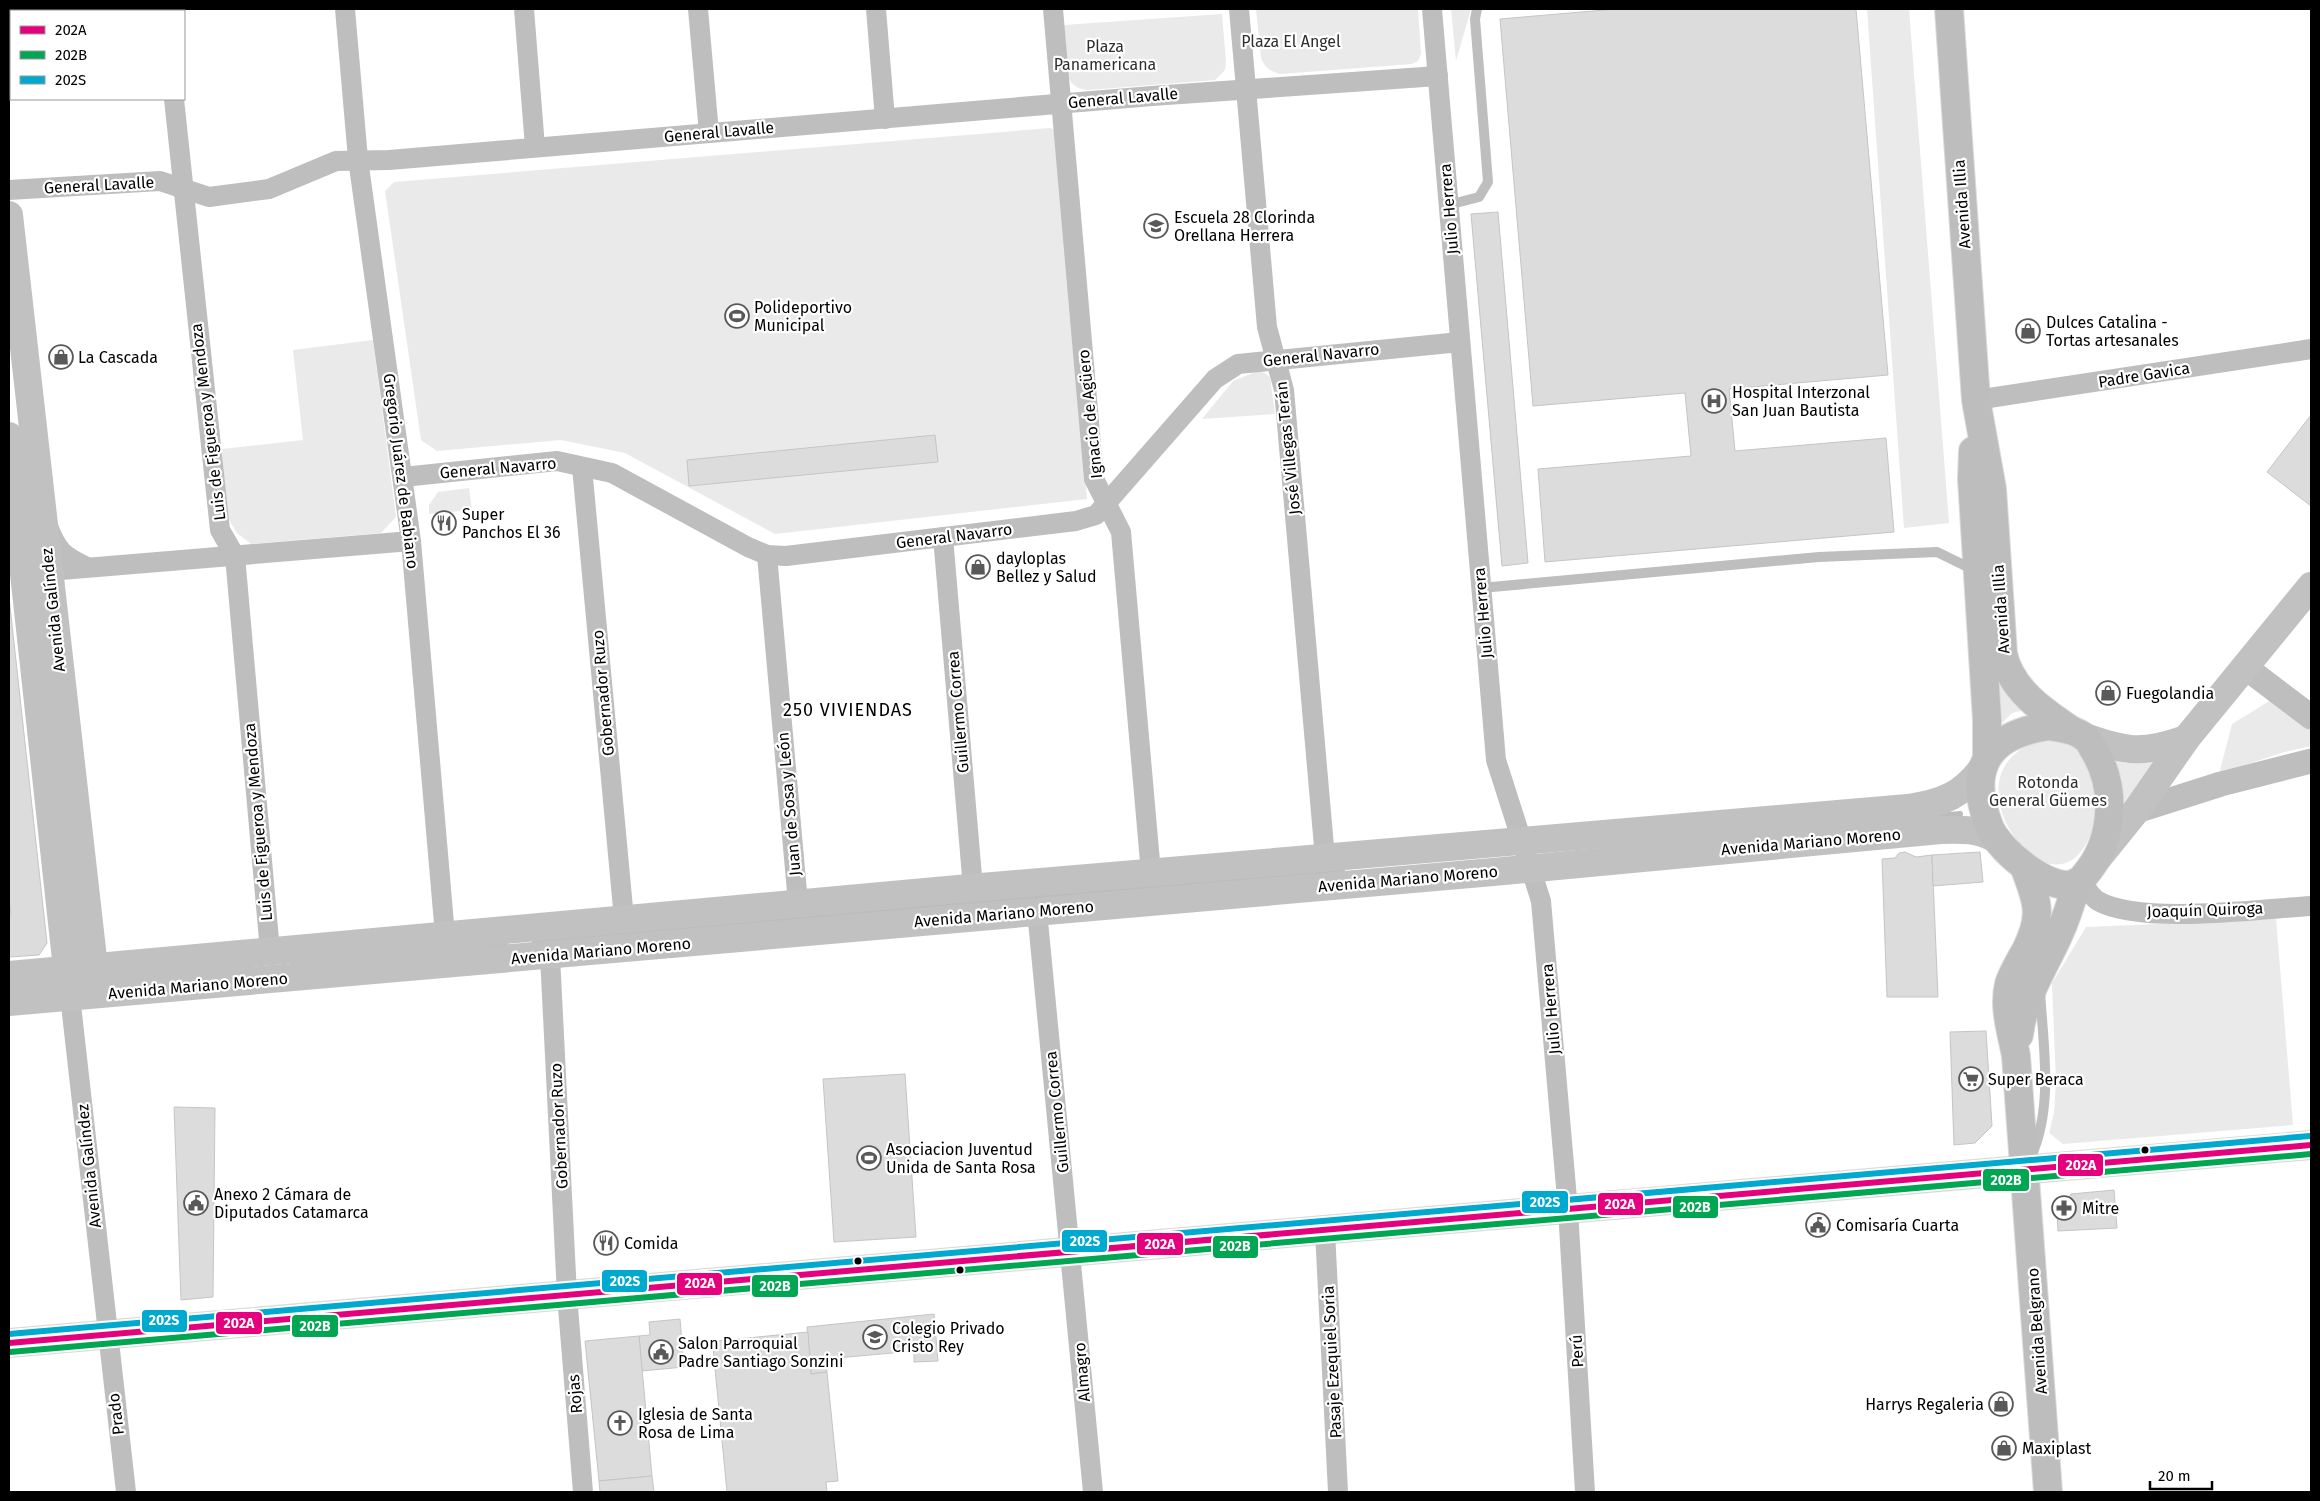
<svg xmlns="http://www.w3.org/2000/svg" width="2320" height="1501" font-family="'Fira Sans',sans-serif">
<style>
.green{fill:#eaeaea}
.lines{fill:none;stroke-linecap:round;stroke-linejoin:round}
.stream{stroke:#bcbcbc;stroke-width:6}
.building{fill:#dcdcdc;stroke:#c5c5c5}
.primary-casing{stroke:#dbdbdb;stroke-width:30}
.service{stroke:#bebebe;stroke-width:10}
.minor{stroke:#bebebe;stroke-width:20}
.tertiary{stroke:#bebebe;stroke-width:25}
.secondary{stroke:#c1c1c1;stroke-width:28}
.primary{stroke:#bdbdbd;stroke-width:28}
.bus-1-casing{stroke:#fff;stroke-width:10}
.bus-2-casing{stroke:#fff;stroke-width:10}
.bus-3-casing{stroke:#fff;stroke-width:10}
.bus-1{stroke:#e5007d;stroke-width:6}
.bus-2{stroke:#00a651;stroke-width:6}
.bus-3{stroke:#00a9ce;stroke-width:6}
.bus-dot{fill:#000;stroke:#fff;stroke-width:2}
.labels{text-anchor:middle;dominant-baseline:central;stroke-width:4.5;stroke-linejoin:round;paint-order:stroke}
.park-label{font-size:16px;fill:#2f2f2f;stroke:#fff}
.street-label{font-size:16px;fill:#000;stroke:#fff}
.poi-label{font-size:16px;fill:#000;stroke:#fff;text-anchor:start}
.neighbourhood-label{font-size:18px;letter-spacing:1px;fill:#000;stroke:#fff}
.line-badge{stroke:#fff;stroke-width:2}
.badge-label{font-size:14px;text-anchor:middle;font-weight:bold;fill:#fff}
</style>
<rect width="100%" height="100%" fill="#fff"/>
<!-- green -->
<g class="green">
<path d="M1256,9h162l3,45 -3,7 -6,3 -132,10c-10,-3 -15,-6 -19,-16z"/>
<path d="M1451,9h20l-15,52z"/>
<path d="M1867,9h42l40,514 -45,5z"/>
<path d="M1222,14l4,47 -1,9 -10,10 -126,10c-10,-1 -15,-3 -20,-11l-5,-54z"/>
<path d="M1050,128l7,3 30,368 -312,35 -150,-81 -64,-13 -124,11 -16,-11 -36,-249 9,-9z"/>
<path d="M373,340l23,177 -15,16 -130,11 -14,-11 -11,-18 -4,-66 81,-9 -10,-90z"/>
<path d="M1260,370l10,7 5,37 -73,5 31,-38z"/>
<path d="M469,488l3,22 -43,4v-9l9,-13z"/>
<path d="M1994,671l13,24 14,16 -9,2 -15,15z"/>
<path d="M2271,700l40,28v18l-30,7 -62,21 13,-50z"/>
<path d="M2053,740c10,4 26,7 33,17 3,5 3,13 5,19 8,29 10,40 -5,68 -36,66 -124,-45 -71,-90 5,-4 10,-11 15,-12 6,-3 16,-2 23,-2z"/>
<path d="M2109,755l16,8 29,-1 -33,52z"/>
<path d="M2276,919l17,206 -230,19 -14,-11 5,-20 2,-32 -4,-98 34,-56z"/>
</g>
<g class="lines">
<!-- stream -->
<g class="stream">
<path d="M1929,817l31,-3"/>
<path d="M535,942l807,-72"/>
<path d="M293,963l212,-18"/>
</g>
</g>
<!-- building -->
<g class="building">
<path d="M1616,9h240l32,366 -159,14 6,62 151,-13 8,94 -349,30 -7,-93 153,-13 -6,-63 -152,13 -33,-387z"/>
<path d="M1498,212l30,351 -26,3 -31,-352z"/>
<path d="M2311,415v91l-44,-34z"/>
<path d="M935,435l3,27 -249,24 -2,-26z"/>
<path d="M9,597l38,346 -8,12 -30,2v-39l2,-3 -2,-16z"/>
<path d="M1905,852l11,5 16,-2 6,142h-51l-5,-138 13,-1 4,-5z"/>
<path d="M1980,852l3,30 -50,4 -1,-31z"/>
<path d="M1986,1031l6,95 -17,17 -21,2 -4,-113z"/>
<path d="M905,1074l11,163 -82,5 -11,-163z"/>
<path d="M174,1107l41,1 -2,189 -32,3z"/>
<path d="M2114,1190l3,38 -59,3 -1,-19 14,-18z"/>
<path d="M934,1314l4,47 -24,1v-11l-88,8 1,13 -16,2 -4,-47z"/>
<path d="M680,1319l4,48 -42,4 -3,-35 11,-1 -1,-13z"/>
<path d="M808,1332l3,42 16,-2 11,109 -12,1 1,10h-100l-14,-144 4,-7z"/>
<path d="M639,1336l13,140 -53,5 -14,-140z"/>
<path d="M652,1476l2,16h-54l-1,-11z"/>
</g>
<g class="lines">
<!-- primary casing -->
<g class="primary-casing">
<g id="primary">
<path d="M1949,9l27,391 16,89 11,165c8,36 40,57 68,76"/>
<path d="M1973,451l-1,28 15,240v39"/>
<path d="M2049,726c11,2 26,3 35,11 5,3 8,10 11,15 21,35 19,85 -6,118 -3,3 -6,9 -10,11 -15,11 -39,-4 -52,-13 -14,-10 -34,-28 -39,-45 -21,-57 2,-89 61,-97z"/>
<path d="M2024,866c13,35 20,48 2,84 -6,11 -13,22 -17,34 -6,23 3,50 7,72l32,436"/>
<path d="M2019,1035c4,-37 25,-67 40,-101 8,-17 13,-34 18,-52"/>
<path d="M9,1343l2302,-198"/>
</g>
</g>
<!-- service -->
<g class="service">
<path d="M1448,205l31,-8 9,-15 -13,-163 2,-10"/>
<path d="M1481,588l338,-31 118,-5 37,18"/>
<path d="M2031,1157c23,-51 12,-112 9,-166"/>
</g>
<!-- minor -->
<g class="minor">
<path d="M166,9v2"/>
<path d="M345,9l13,150 53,382 34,394"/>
<path d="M524,9l11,138"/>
<path d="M698,9l11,124"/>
<path d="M876,9l9,110"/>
<path d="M1053,9l41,470 27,53 30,341"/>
<path d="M1239,9l28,318 17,63 41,468"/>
<path d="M1432,9l64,751 45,141 27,309 17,282"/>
<path d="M174,99l46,431 15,26 35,395"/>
<path d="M9,190l151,-9 49,16 60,-8 67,-28 53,-1 763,-64 286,-20"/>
<path d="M1976,400l335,-51"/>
<path d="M582,467l42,452"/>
<path d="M403,477l154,-16 55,12 136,74 19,8 19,1 290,-35 20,-6 119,-136 23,-15 222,-22"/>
<path d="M48,526c9,25 16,30 39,41"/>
<path d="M943,537l30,351"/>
<path d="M767,555l31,348"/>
<path d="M49,571l362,-30"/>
<path d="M2080,881c6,6 11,16 18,20 42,24 162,8 213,5"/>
<path d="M1037,911l56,581"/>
<path d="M550,956l17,339 16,197"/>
<path d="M70,996l56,496"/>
<path d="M1325,1231l13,261"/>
</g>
<!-- tertiary -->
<g class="tertiary">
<path d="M2245,667l66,50"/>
<path d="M2136,811l85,-27 90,-23"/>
</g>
<!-- secondary -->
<g class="secondary">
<path d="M9,215l85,752 -12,14"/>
<path d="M9,436l60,551"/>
<path d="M2085,737c42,15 58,17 101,2"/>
<path d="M2098,858l38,-47 50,-72 125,-153"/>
<path d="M9,975l949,-86 950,-81c35,-5 55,-13 76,-42"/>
<path d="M9,1002l1484,-130 448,-42c22,-1 37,-1 57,10"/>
</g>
<!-- primary -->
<use href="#primary" class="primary"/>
<!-- bus-1 casing -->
<g class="bus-1-casing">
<path id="bus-1" d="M9,1343l2302,-198"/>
</g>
<!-- bus-2 casing -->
<g class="bus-2-casing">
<path id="bus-2" d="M10,1352l2301,-198"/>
</g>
<!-- bus-3 casing -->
<g class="bus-3-casing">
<path id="bus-3" d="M9,1334l2301,-198"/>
</g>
<!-- bus-1 -->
<use href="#bus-1" class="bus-1"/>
<!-- bus-2 -->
<use href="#bus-2" class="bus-2"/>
<!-- bus-3 -->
<use href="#bus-3" class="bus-3"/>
</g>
<!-- icons -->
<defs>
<g id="school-ring" transform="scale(1.25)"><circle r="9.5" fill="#fff" stroke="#595959" stroke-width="1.5"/><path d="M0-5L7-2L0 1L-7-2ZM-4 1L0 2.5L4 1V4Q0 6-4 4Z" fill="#595959"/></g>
<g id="stadium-ring" transform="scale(1.25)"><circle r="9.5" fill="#fff" stroke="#595959" stroke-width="1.5"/><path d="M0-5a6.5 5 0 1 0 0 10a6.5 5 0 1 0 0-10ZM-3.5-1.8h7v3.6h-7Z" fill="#595959"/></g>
<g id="shop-ring" transform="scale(1.25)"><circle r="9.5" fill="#fff" stroke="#595959" stroke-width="1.5"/><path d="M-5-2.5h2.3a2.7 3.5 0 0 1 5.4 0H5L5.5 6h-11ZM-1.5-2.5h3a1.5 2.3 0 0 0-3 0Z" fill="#595959"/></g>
<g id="hospital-ring" transform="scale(1.25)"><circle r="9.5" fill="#fff" stroke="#595959" stroke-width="1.5"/><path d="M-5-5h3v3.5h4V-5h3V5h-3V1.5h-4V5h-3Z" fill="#595959"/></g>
<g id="restaurant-ring" transform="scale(1.25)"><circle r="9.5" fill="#fff" stroke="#595959" stroke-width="1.5"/><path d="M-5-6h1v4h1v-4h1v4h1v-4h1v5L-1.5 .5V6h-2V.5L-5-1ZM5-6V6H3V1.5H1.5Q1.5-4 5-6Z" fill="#595959"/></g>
<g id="supermarket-ring" transform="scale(1.25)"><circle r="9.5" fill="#fff" stroke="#595959" stroke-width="1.5"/><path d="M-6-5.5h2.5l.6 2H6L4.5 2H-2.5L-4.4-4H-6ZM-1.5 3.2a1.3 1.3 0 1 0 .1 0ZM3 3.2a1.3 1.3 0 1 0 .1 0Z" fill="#595959"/></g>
<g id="civic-ring" transform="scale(1.25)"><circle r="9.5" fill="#fff" stroke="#595959" stroke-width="1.5"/><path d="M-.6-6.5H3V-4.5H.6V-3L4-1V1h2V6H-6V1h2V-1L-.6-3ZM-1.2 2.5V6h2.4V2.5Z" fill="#595959"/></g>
<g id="pharmacy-ring" transform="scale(1.25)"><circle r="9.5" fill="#fff" stroke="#595959" stroke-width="1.5"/><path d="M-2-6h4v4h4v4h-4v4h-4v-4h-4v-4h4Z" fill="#595959"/></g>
<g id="church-ring" transform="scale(1.25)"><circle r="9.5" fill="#fff" stroke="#595959" stroke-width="1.5"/><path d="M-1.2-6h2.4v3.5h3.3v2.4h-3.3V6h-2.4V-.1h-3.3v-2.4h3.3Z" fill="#595959"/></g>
</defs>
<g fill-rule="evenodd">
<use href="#school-ring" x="1156" y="226"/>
<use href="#stadium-ring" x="737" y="316"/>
<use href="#shop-ring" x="2028" y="331"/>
<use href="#shop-ring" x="61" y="357"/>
<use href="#hospital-ring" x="1714" y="401"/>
<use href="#restaurant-ring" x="444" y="523"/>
<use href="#shop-ring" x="978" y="567"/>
<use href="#shop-ring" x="2108" y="693"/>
<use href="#supermarket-ring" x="1971" y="1079"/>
<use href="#stadium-ring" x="869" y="1158"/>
<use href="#civic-ring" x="196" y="1203"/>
<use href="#pharmacy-ring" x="2064" y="1208"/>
<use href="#civic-ring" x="1818" y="1225"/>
<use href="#restaurant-ring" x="606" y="1243"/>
<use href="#school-ring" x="875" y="1337"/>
<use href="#civic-ring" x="661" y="1352"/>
<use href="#shop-ring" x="2001" y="1404"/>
<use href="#church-ring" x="620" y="1423"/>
<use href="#shop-ring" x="2004" y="1448"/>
</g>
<!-- markers -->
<g class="bus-dot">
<circle cx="2145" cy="1150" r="4.5"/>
<circle cx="858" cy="1261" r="4.5"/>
<circle cx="960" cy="1270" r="4.5"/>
</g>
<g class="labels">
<!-- park labels -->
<g class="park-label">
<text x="1291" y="41">Plaza El Angel</text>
<text x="1105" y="46">Plaza<tspan x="1105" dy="18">Panamericana</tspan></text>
<text x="2048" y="782">Rotonda<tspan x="2048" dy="18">General Güemes</tspan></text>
</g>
<!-- street labels -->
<g class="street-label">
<text transform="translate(1123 98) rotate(-5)">General Lavalle</text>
<text transform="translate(719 132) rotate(-5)">General Lavalle</text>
<text transform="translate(99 185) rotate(-3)">General Lavalle</text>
<text transform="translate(1962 204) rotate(-94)">Avenida Illia</text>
<text transform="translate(1449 209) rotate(-95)">Julio Herrera</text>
<text transform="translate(1321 355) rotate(-6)">General Navarro</text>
<text transform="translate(2144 375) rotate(-9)">Padre Gavica</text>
<text transform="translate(1090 414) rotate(-96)">Ignacio de Agüero</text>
<text transform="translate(208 422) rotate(-97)">Luis de Figueroa y Mendoza</text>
<text transform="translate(1288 448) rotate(-96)">José Villegas Terán</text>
<text transform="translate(498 468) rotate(-5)">General Navarro</text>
<text transform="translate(401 471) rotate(83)">Gregorio Juárez de Babiano</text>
<text transform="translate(954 536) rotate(-7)">General Navarro</text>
<text transform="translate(2001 609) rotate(-94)">Avenida Illia</text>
<text transform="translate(53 610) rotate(-96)">Avenida Galíndez</text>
<text transform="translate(1483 613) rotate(-95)">Julio Herrera</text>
<text transform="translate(603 693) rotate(-95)">Gobernador Ruzo</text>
<text transform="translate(958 712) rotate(-95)">Guillermo Correa</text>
<text transform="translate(789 804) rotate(-95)">Juan de Sosa y León</text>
<text transform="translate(258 822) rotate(-95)">Luis de Figueroa y Mendoza</text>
<text transform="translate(1811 842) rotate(-5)">Avenida Mariano Moreno</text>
<text transform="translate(1408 879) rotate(-5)">Avenida Mariano Moreno</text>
<text transform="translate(2205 910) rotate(-2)">Joaquín Quiroga</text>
<text transform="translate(1004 914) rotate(-5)">Avenida Mariano Moreno</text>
<text transform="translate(601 951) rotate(-5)">Avenida Mariano Moreno</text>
<text transform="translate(198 986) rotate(-5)">Avenida Mariano Moreno</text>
<text transform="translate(1551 1009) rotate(-95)">Julio Herrera</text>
<text transform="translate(1057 1112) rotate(-96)">Guillermo Correa</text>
<text transform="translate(559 1126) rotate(-93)">Gobernador Ruzo</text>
<text transform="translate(89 1166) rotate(-96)">Avenida Galíndez</text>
<text transform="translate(2037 1331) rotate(-94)">Avenida Belgrano</text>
<text transform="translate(1577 1351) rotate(-93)">Perú</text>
<text transform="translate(1332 1362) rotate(-93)">Pasaje Ezequiel Soria</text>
<text transform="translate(1082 1372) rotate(-95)">Almagro</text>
<text transform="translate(575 1394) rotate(-95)">Rojas</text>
<text transform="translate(116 1414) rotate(-97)">Prado</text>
</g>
<!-- poi labels -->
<g class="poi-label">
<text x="1174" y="217">Escuela 28 Clorinda<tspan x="1174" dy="18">Orellana Herrera</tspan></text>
<text x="754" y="307">Polideportivo<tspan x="754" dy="18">Municipal</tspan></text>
<text x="2046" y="322">Dulces Catalina -<tspan x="2046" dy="18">Tortas artesanales</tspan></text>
<text x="78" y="357">La Cascada</text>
<text x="1732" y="392">Hospital Interzonal<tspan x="1732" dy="18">San Juan Bautista</tspan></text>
<text x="462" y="514">Super<tspan x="462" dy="18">Panchos El 36</tspan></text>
<text x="996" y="558">dayloplas<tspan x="996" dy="18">Bellez y Salud</tspan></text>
<text x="2126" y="693">Fuegolandia</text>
<text x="1988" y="1079">Super Beraca</text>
<text x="886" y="1149">Asociacion Juventud<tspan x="886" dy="18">Unida de Santa Rosa</tspan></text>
<text x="214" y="1194">Anexo 2 Cámara de<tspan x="214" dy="18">Diputados Catamarca</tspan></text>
<text x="2082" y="1208">Mitre</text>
<text x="1836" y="1225">Comisaría Cuarta</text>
<text x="624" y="1243">Comida</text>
<text x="892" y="1328">Colegio Privado<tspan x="892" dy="18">Cristo Rey</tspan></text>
<text x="678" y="1343">Salon Parroquial<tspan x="678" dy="18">Padre Santiago Sonzini</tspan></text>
<text x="1984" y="1404" text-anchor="end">Harrys Regaleria</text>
<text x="638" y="1414">Iglesia de Santa<tspan x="638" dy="18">Rosa de Lima</tspan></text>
<text x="2022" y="1448">Maxiplast</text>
</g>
<!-- neighbourhood labels -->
<g class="neighbourhood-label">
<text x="848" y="710">250 VIVIENDAS</text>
</g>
</g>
<g class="line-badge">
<rect x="2057" y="1153" width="47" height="24" rx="5" fill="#e5007d"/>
<rect x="1982" y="1168" width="48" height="24" rx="5" fill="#00a651"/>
<rect x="1521" y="1190" width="48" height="24" rx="5" fill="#00a9ce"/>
<rect x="1597" y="1192" width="47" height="24" rx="5" fill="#e5007d"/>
<rect x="1672" y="1195" width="47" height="24" rx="5" fill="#00a651"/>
<rect x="1061" y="1229" width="47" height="24" rx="5" fill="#00a9ce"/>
<rect x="1136" y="1232" width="48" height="24" rx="5" fill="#e5007d"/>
<rect x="1212" y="1235" width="47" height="24" rx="5" fill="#00a651"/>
<rect x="601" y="1269" width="47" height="24" rx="5" fill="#00a9ce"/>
<rect x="676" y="1272" width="47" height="24" rx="5" fill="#e5007d"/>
<rect x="751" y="1274" width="48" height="24" rx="5" fill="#00a651"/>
<rect x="141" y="1309" width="47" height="24" rx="5" fill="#00a9ce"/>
<rect x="215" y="1311" width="48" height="24" rx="5" fill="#e5007d"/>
<rect x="291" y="1314" width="48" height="24" rx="5" fill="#00a651"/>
</g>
<g class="badge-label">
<text x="2081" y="1170">202A</text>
<text x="2006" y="1185">202B</text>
<text x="1545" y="1207">202S</text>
<text x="1620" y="1209">202A</text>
<text x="1695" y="1212">202B</text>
<text x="1085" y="1246">202S</text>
<text x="1160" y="1249">202A</text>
<text x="1235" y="1251">202B</text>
<text x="625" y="1286">202S</text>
<text x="700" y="1288">202A</text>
<text x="775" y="1291">202B</text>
<text x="164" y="1325">202S</text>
<text x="239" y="1328">202A</text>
<text x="315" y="1331">202B</text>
</g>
<!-- border -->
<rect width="2320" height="1501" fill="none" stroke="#000000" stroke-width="20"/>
<!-- legend -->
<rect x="10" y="10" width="175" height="90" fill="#ffffff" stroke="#999999"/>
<rect x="20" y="26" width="25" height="8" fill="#e5007d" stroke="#999999"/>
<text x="55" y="35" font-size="15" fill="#000000">202A</text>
<rect x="20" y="51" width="25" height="8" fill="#00a651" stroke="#999999"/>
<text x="55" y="60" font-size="15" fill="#000000">202B</text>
<rect x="20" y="76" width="25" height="8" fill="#00a9ce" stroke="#999999"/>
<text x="55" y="85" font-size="15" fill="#000000">202S</text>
<!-- scale -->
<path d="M2150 1481v8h62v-8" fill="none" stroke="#000000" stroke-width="2.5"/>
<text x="2158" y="1481" font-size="15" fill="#000000" stroke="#ffffff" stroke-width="4" paint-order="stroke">20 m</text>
</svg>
